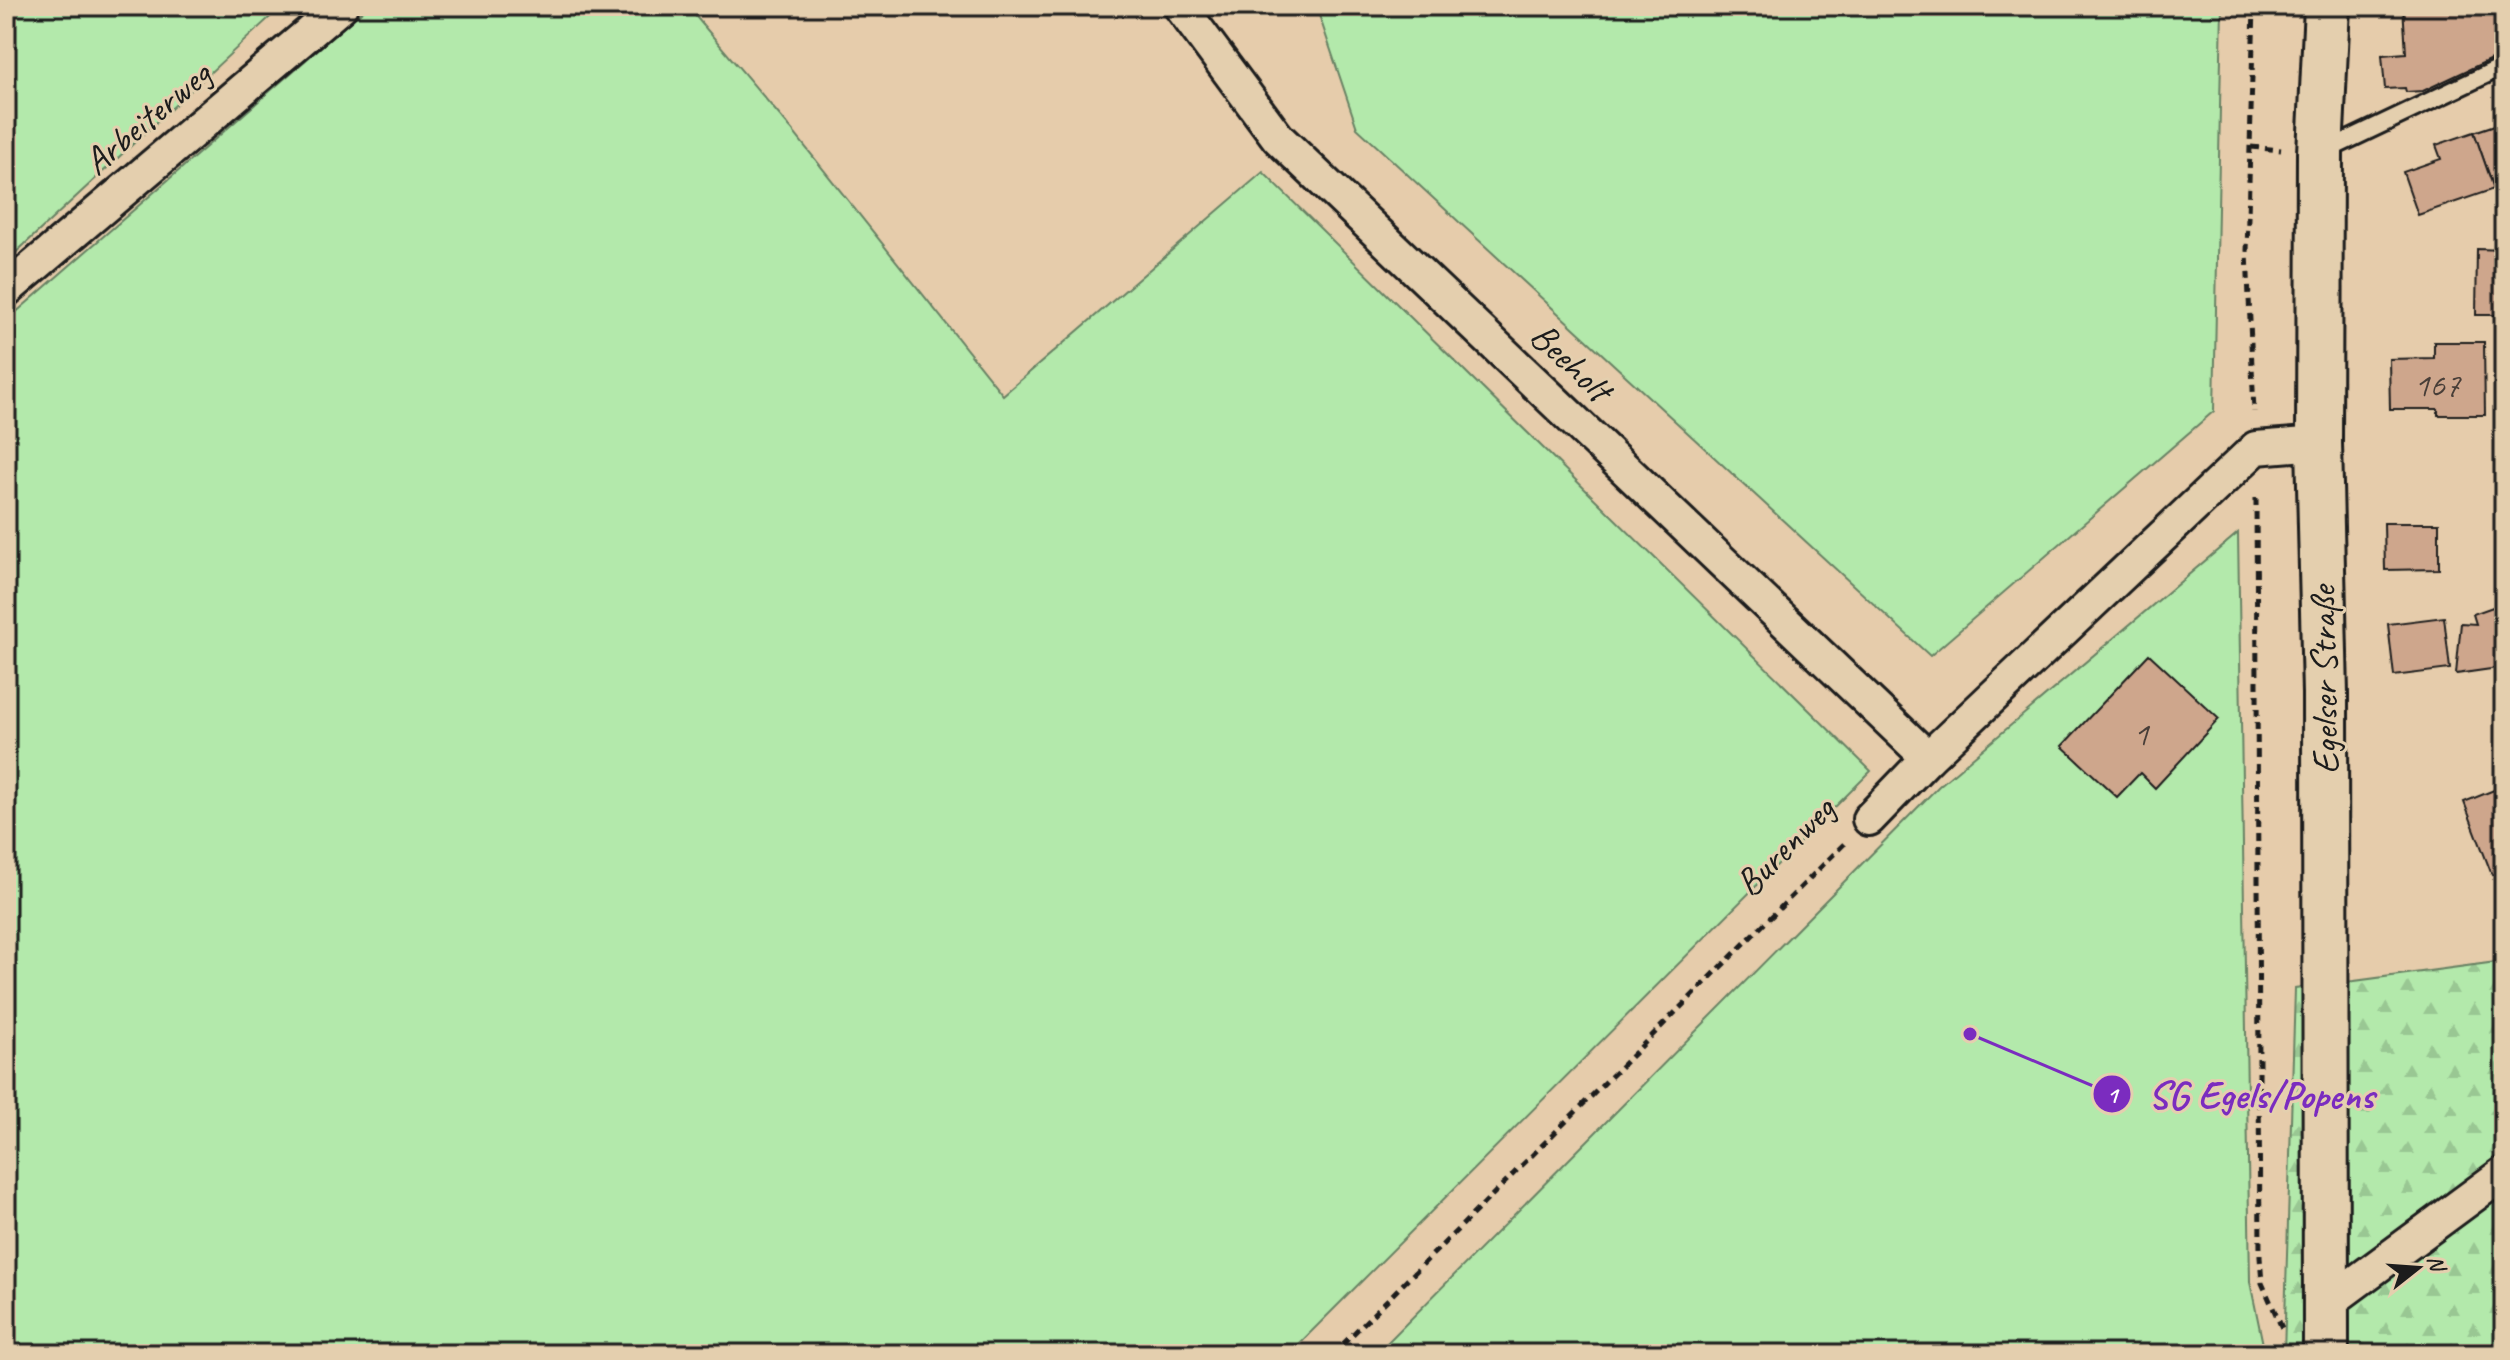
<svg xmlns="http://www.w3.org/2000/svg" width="2510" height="1360" font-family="Caveat,sans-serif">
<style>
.grass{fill:#b3e9ab;stroke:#688264;stroke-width:2}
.forest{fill:url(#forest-firs);stroke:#688264;stroke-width:2}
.building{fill:#cea68c;stroke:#1c1c1c;stroke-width:2}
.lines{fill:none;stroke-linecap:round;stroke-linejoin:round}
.service-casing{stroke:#1c1c1c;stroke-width:22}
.minor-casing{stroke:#1c1c1c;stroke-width:38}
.secondary-casing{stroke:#1c1c1c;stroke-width:50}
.path{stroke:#1c1c1c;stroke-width:5;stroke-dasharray:8 6;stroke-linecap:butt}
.service{stroke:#e4cfae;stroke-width:16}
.minor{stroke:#e4cfae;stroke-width:32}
.secondary{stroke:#e4cfae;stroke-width:44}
.labels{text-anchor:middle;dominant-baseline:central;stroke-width:6;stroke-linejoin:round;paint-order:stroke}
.number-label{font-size:34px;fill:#483e38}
.street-label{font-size:38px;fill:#1c1c1c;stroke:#e4cfae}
.leader{fill:none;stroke:#7b2cbf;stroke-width:3}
.callout-dot{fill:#7b2cbf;stroke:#e4cfae;stroke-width:3}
.mark-label{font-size:24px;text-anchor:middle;font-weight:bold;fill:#fff}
.callout-label{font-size:40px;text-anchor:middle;font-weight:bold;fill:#7b2cbf;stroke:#e4cfae;stroke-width:6;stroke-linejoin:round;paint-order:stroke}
</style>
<defs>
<pattern id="forest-firs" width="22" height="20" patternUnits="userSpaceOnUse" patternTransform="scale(2)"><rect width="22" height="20" fill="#b3e9ab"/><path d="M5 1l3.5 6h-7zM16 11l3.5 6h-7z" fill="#99c793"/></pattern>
</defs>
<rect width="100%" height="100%" fill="#e6ccab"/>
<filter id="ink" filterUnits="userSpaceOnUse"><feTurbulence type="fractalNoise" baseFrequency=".0125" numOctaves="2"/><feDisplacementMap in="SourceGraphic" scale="16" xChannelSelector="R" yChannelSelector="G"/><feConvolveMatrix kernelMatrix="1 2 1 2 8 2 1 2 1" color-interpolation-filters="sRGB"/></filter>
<g filter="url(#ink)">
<!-- grass -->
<g class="grass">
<path d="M6,6h276l-270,250 -6,-6z"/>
<path d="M368,6h319l104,123 212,266 260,-223 608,599 -582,583h-1283v-1033z"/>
<path d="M1316,6h906l-8,405 -284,245 -573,-528z"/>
<path d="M2238,533l12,749 15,72h-889l563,-568z"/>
</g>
<!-- forest -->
<path class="forest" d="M2504,961v393h-220l11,-365z"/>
<!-- building -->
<g class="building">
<path d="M2403,6h101v47l-81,38 -17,1 -1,-4 -20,1 -3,-34 24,-2z"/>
<path d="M2504,122v64l-10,3 -20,-57z"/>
<path d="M2474,132l20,57 -76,26 -15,-43 38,-13 -5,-14z"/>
<path d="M2477,249l27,1v65h-28z"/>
<path d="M2434,342h50l1,73h-47v-6h-48l-1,-50 45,-1z"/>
<path d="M2384,523h55v46l-54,1z"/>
<path d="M2504,603v62l-13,4 -35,5 5,-51 15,1 -3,-10z"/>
<path d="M2444,617l6,52 -56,7 -6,-52z"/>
<path d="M2149,654l70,65 -64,69 -15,-15 -23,24 -55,-51z"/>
<path d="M2504,786v85l-12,4 -28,-73z"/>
</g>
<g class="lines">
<!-- service casing -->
<g class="service-casing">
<path id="service" d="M2325,151l179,-85"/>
</g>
<!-- minor casing -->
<g class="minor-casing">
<g id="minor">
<path d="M1180,6l98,132 650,620"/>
<path d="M6,290l335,-284"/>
<path d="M1869,819l59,-61 328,-310 63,-5"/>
<path d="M2325,1305l179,-132"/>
</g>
</g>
<!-- secondary casing -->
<g class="secondary-casing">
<path id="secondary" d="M2326,1354l-1,-660 -6,-251 1,-290 7,-147"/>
</g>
<!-- path -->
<g class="path">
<path d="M2254,6l-7,246 7,160"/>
<path d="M2251,147l30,3"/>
<path d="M2256,498l4,759 2,26 20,45"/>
<path d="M1333,1354l513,-512"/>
</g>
<!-- service -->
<use href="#service" class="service"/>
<!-- minor -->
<use href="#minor" class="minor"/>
<!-- secondary -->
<use href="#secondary" class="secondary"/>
</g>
</g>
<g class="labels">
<!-- number labels -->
<g class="number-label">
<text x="2437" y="384">167</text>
<text x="2141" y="733">1</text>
</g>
<!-- street labels -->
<g class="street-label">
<text transform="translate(147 118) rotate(-40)">Arbeiterweg</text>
<text transform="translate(1571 362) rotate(44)">Beeholt</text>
<text transform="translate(2324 680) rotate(-91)">Egelser Straße</text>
<text transform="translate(1785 846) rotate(-45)">Burenweg</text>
</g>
</g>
<!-- callouts -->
<path class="leader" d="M1970 1034L2112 1094"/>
<g class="callout-dot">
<circle cx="1970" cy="1034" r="8"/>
<circle cx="2112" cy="1094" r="20"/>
</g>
<g class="mark-label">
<text x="2112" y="1103">1</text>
</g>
<g class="callout-label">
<text x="2261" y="1108">SG Egels/Popens</text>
</g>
<!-- margin -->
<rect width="2510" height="1360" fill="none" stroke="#e4cfae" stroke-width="32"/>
<rect x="16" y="16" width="2478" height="1328" fill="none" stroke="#1c1c1c" stroke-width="3" filter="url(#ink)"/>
<!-- north arrow -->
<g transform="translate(2418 1268) rotate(73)" stroke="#e4cfae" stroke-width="6" paint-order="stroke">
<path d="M0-6L14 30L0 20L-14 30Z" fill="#1c1c1c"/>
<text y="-12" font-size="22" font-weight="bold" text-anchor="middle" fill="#1c1c1c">N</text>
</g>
</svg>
